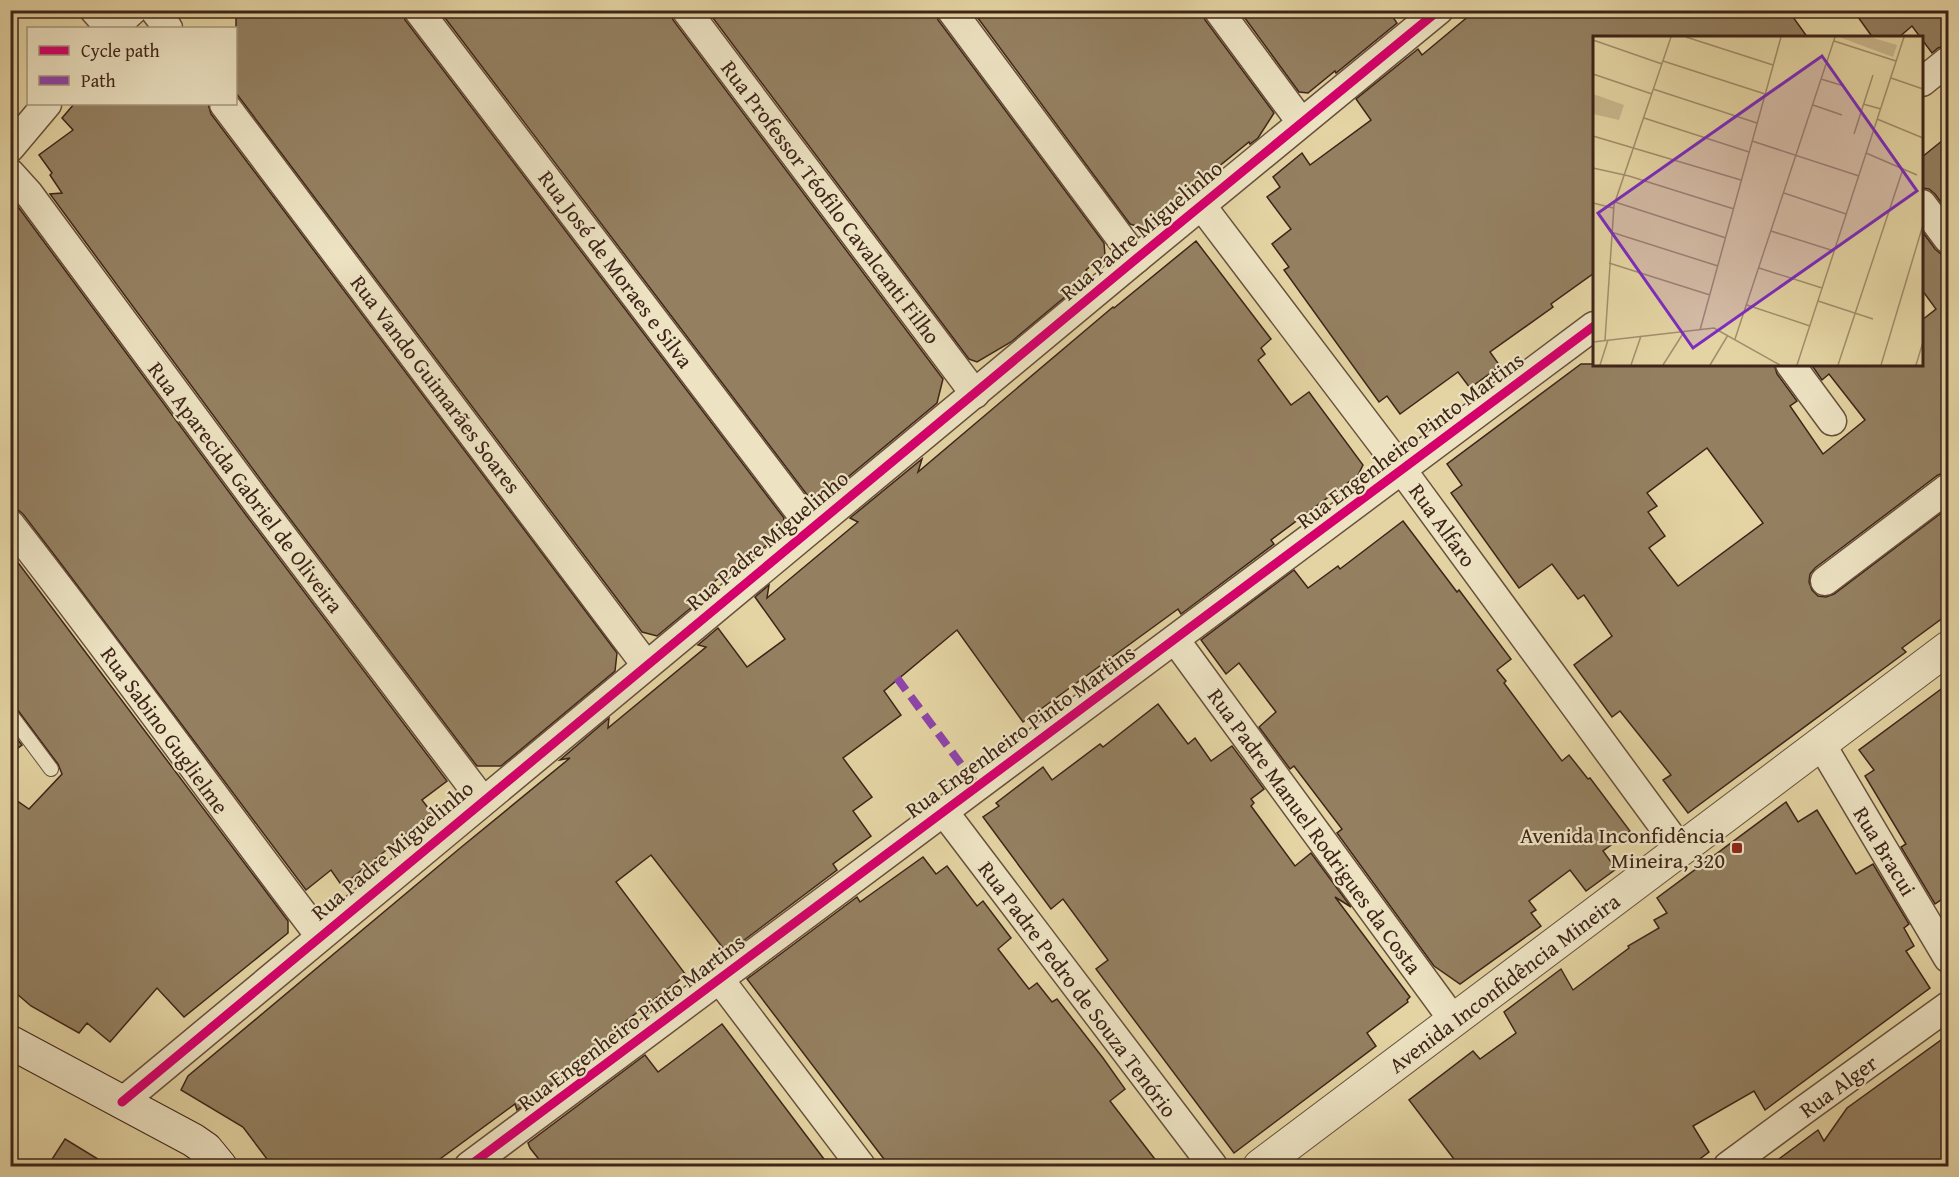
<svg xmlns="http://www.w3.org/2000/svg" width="1959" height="1177" font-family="'Gentium Book Plus',serif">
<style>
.building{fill:#948061;stroke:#3e2419;stroke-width:1.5;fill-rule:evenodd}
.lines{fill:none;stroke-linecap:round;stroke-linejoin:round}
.service-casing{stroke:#68503c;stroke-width:16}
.minor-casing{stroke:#68503c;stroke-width:31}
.tertiary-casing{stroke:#68503c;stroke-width:35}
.secondary-casing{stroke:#3e2419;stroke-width:35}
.service{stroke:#ede3c3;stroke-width:14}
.minor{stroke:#ede3c3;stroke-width:28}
.tertiary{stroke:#ede3c3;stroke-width:33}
.secondary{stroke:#ede3c3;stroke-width:33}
.quiet{stroke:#8e44ad;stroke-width:8;stroke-dasharray:15 8;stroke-linecap:butt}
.cycleway-casing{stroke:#ede3c3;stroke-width:13}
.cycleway{stroke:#d6006c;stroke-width:9}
.poi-dot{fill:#8f2418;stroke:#ede3c3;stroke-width:2}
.labels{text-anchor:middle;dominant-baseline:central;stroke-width:4.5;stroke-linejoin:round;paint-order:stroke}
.street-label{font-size:22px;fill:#3e2419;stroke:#ede3c3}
.poi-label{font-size:22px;fill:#3e2419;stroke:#ede3c3;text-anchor:end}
.inset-road{fill:none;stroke:#a28e6c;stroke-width:1.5}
.view{fill:#7b2cbf;fill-opacity:0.15;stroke:#7b2cbf;stroke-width:3}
.inset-edge{fill:none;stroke:#3e2419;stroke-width:3}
</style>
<rect width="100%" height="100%" fill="#e4d4a3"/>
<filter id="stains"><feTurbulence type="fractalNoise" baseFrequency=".00333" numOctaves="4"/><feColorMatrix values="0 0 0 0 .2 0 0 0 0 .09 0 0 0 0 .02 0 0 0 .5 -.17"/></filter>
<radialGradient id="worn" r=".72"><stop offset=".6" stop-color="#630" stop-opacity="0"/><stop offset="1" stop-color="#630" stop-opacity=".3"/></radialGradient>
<!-- building -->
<g class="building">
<path d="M236,10h166l3,10 379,498 -3,15 -45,37 -3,-4 -38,32 3,4 -41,34 -15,-4 -406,-539z"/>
<path d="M439,10h231l3,10 270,359 -6,24 -118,98 -11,-5z"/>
<path d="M707,10h228l3,10 166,223 1,12 -19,15 4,6 -79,66 -34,20 -8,-3z"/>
<path d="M972,10h230l3,10 69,93 -16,25 -8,6 -1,-2 -106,86 -13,-4z"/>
<path d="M1239,10h149l9,13 -61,50 -1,-2 -27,22 -9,-1z"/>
<path d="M1476,10h312l20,28h-214v235l-43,31 2,3 -63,45 10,14 -30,22 -12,-16 -58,42 -13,-18 -8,6 -95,-132 5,-3 -17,-23 19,-15 -24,-32 13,-10 -7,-10 29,-24 8,12 61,-45 -15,-21 62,-50 4,6z"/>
<path d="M1853,10h95v35l-10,3 -6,5 -20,-27 -14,12h-25z"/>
<path d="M74,104h134l3,10 406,539 -2,18 -114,95h-24l-205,-271 -222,-301 12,-1 -12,-18 2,-2 -13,-18 34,-25 -11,-12z"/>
<path d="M1948,136v76l-13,-18 -6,-5 -7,-1v-31z"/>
<path d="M10,200l6,4 230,311 201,266 -25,19 10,13 -90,73 -11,-16 -25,20 -244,-325 -39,-51 -6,-5 -7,-1z"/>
<path d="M1922,231l13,18 6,5 7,1v217l-10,3 -123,93 -5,6 -1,8 3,8 6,6 8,1 8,-3 114,-86v106l-46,34 4,4 -218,161 -25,-33 8,-5 -51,-64 -8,6 -38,-52 38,-29 -28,-41 -6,4 -26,-35 -33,24 -68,-95 11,-8 -15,-21 134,-100h193l3,10 20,27 -7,5 33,48 42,-34 -36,-46 -7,6 -11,-16h111v-44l14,-11 -14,-19zM1707,448l56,75 -85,63 -29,-38 16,-12 -17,-24 9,-6 -10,-13z"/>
<path d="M1196,241l75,98 -10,9 4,6 -7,6 33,45 18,-13 54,73 -5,10 -87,65 3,4 -93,70 -3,-5 -155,113 -66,-92 -73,61 17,24 -58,43 29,39 -19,14 18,25 -38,28 4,6 -110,83 -76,-98 -35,27 70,93 -64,49 3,5 -108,81 -2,-6 -86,63h-156l-30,-40 -62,-37 7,-14 271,-227 111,-91 -10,2 49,-42 -1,10 98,-81 -8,-2 20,-17 29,39 38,-28 -30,-42 14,-12 -2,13 91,-76 -8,-4 72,-59 -4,13 195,-165 1,1z"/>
<path d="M1403,521l54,71 2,-2 52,69 -14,11 9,11 -2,2 58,78 7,-6 19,24 2,-1 40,53 -27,20 13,18 -30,22 -16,-21 -41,31 7,9 -5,3 10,13 -81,58 -26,-18 -97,-133 5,-4 -48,-63 -4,3 -31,-42 17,-15 -37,-49 -13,11 -25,-34 93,-70 14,18 30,-22 2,3z"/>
<path d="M10,552l278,369v12l-104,84 -27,-29 -47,54 -23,-19 -8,10 -48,-27 -21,-18v-192l19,13 33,-35 -4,-10 -41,-55 -7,-4z"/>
<path d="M1948,684v211l-13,9 -34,-57 5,-3 -41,-68 9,-6 -15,-20z"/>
<path d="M1158,704l30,40 7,-6 16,23 21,-15 32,43 -13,10 3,4 -3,3 44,60 16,-13 40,54 -16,-10 75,100 -3,3 1,2 -41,31 9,13 -142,107 -138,-184 12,-9 -45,-61 -12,10 -68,-92 16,-11 -3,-3 47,-36 9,13 48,-36 3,3z"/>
<path d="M10,730l12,15 -12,9z"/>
<path d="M1786,802l12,20 19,-12 39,64 17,-10 36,60 -5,4 10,18 -8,5 24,37 -165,122 -11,-19 -61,35 16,26 -20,15h-229l-51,-67 64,-49 7,8 36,-26 -12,-21 57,-43 12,21 56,-42 -1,-2 31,-18 -5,-8 13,-7 -10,-15z"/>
<path d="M923,857l13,17 11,-8 30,40 6,-5 28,37 -13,11 31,40 8,-6 15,19 5,-3 46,59 22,31 -15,12 51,66h-271l-143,-188 110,-82 3,5z"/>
<path d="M722,1024l108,143h-285l-15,-19 -2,-5 117,-88 13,17z"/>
<path d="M1948,1035v132h-180l50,-37 6,11 23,-33z"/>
<path d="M65,1139l46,28h-64z"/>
</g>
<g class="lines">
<!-- service casing -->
<g class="service-casing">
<path id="service" d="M10,714l41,55"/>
</g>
<!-- minor casing -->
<g class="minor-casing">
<g id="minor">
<path d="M94,10l16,18"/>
<path d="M154,10l14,18"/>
<path d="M418,10l394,518"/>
<path d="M686,10l289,384"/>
<path d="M951,10l185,249"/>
<path d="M1218,10l83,112"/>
<path d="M113,28l20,-18"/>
<path d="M1922,82l26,-21"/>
<path d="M224,104l422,561"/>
<path d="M10,148l37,-44"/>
<path d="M10,173l19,21 230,311 224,296"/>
<path d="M1922,204l26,35"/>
<path d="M1201,205l201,265 278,379"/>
<path d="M1790,364l42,57"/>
<path d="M10,524c106,135 205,275 310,412"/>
<path d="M1825,581l123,-93"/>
<path d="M1176,641l278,380"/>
<path d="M1821,744l127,214"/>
<path d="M944,812l269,354"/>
<path d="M720,980l141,186"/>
<path d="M122,1102l1014,-843 303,-249"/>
<path d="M469,1166l1125,-840"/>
<path d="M1728,1166l76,-56 144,-104"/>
</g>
</g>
<!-- tertiary casing -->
<g class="tertiary-casing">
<path id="tertiary" d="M1260,1166l688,-518"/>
</g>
<!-- secondary casing -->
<g class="secondary-casing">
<path id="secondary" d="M10,1042l183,98 13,9 14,17"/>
</g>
<!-- service -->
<use href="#service" class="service"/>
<!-- minor -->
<use href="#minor" class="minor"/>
<!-- tertiary -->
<use href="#tertiary" class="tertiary"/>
<!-- secondary -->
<use href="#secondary" class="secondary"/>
<!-- quiet -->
<path class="quiet" d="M897,678l81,109"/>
<!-- cycleway casing -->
<g class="cycleway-casing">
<g id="cycleway">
<path d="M122,1102l1014,-843 303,-249"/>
<path d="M469,1166l1125,-840"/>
</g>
</g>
<!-- cycleway -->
<use href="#cycleway" class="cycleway"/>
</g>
<!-- markers -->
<rect class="poi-dot" x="1731" y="842" width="12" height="12" rx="3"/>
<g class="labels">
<!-- street labels -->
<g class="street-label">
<text transform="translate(831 202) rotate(53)">Rua Professor Téofilo Cavalcanti Filho</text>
<text transform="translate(1141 230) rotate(-40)">Rua Padre Miguelinho</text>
<text transform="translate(616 269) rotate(53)">Rua José de Moraes e Silva</text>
<text transform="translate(436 384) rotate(53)">Rua Vando Guimarães Soares</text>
<text transform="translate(1410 440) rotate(-37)">Rua Engenheiro Pinto Martins</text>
<text transform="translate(246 487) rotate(53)">Rua Aparecida Gabriel de Oliveira</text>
<text transform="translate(1443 525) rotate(54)">Rua Alfaro</text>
<text transform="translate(767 540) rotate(-40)">Rua Padre Miguelinho</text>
<text transform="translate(165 730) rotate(54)">Rua Sabino Guglielme</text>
<text transform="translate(1020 731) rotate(-36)">Rua Engenheiro Pinto Martins</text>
<text transform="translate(1315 831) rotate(54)">Rua Padre Manuel Rodrigues da Costa</text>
<text transform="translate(392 850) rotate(-40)">Rua Padre Miguelinho</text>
<text transform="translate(1885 851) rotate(59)">Rua Bracui</text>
<text transform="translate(1504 983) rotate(-37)">Avenida Inconfidência Mineira</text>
<text transform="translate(1078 989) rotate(53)">Rua Padre Pedro de Souza Tenório</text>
<text transform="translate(631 1022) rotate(-37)">Rua Engenheiro Pinto Martins</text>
<text transform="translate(1838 1086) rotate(-36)">Rua Alger</text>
</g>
<!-- poi labels -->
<g class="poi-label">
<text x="1725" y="835">Avenida Inconfidência<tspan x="1725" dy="25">Mineira, 320</tspan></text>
</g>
</g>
<!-- overview -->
<g transform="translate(1593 36)">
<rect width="330" height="330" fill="#e4d4a3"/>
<path d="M246,1h31l27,8 -4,12z" fill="#c8b68c"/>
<path d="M0,58l31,11 -5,15 -26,-6z" fill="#c8b68c"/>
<path class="inset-road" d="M93,1l87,28M0,4l69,24M241,5l62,20M70,25l102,33M0,38l59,20M298,42l32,11M228,43l23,7M60,53l104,34M270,68l18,5M220,69l29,10M51,82l105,34M284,83l46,19M261,98l19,-59M0,100l148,44M159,105l107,35M273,117l51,22M0,132l36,8 105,33M191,157l62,21M22,166l111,36M0,167l20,5M178,195l63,20M18,196l107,34M16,227l101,32M166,232l63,20M225,265l55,18M154,269l63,21M107,294l81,-293M142,303l100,-302M12,304l9,-135 57,-168M0,306l121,-14 66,37M7,329l8,-25M38,329l10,-29M70,329l21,-33M117,329l18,-30M204,329l107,-328M245,329l65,-196M288,329l42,-140M323,329l7,-23"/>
<path class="view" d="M229,20l95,135 -224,157 -95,-135z"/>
<rect width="330" height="330" class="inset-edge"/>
</g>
<!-- margin -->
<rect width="1959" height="1177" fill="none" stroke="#e4d4a3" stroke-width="36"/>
<rect x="12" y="12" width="1935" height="1153" fill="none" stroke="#3e2419" stroke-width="3"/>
<rect x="18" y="18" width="1923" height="1141" fill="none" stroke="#3e2419" stroke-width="1.5"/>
<!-- legend -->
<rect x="27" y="27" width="210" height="78" fill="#ede3c3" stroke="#a7977f" stroke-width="1.5"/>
<rect x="39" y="46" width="30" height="9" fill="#d6006c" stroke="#a7977f" stroke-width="1.5"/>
<text x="81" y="57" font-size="18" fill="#3e2419">Cycle path</text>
<rect x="39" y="76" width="30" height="9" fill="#8e44ad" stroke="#a7977f" stroke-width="1.5"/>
<text x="81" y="87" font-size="18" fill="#3e2419">Path</text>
<rect width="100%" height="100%" filter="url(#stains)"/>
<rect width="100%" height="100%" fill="url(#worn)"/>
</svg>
